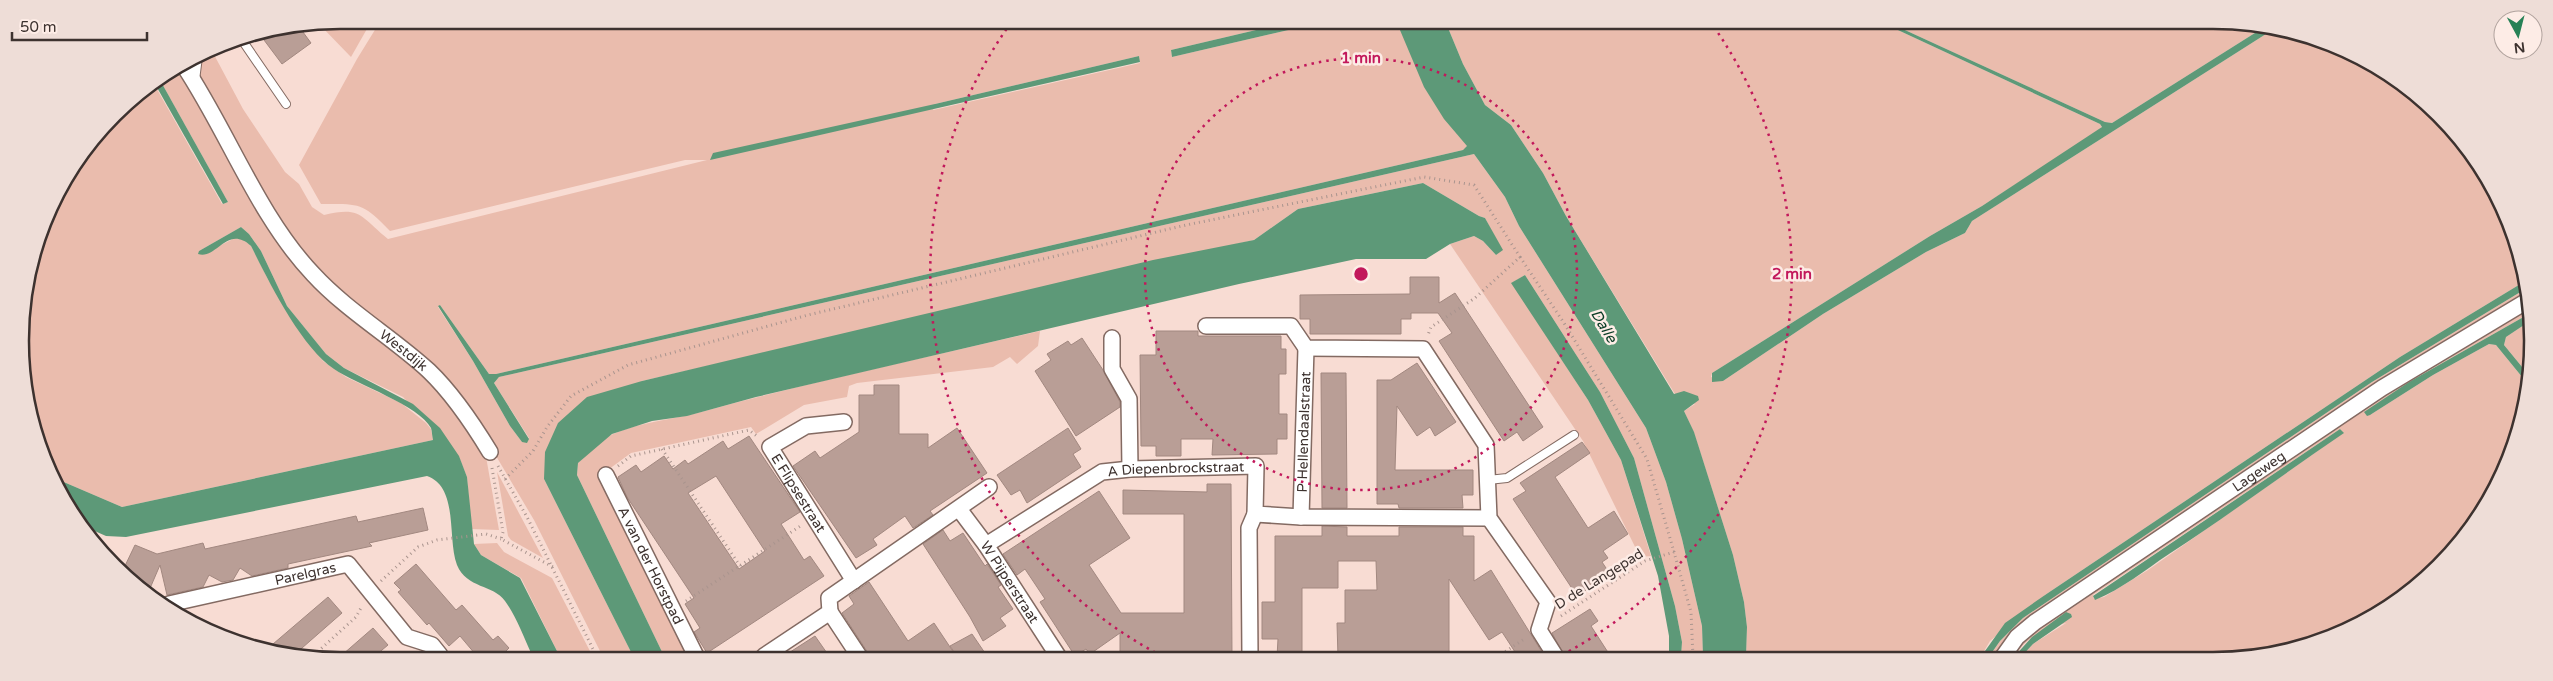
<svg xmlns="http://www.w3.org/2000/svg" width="2553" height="681" font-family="'Varela Round',sans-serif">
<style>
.green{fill:#eabcad;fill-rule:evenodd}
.water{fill:#5d9978}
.building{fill:#b99e96;stroke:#a28880;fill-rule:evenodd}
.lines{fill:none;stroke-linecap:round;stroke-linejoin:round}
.lane-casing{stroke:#836a62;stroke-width:10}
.street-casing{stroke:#836a62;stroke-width:18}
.path{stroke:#a9948e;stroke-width:3;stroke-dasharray:1 4;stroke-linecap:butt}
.lane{stroke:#fff;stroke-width:8}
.street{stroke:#fff;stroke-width:15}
.ring{fill:none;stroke:#c2185b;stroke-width:2.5;stroke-dasharray:2.5 5}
.labels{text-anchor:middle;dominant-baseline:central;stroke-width:5;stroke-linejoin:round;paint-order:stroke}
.street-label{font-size:14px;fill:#3d322f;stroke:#fdece6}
.water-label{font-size:15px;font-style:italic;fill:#093c25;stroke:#fdece6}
.rim{fill:none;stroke:#3d322f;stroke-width:2.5}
.centre{fill:#c2185b;stroke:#fdece6;stroke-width:2.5}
.ring-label{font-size:15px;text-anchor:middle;font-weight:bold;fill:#c2185b;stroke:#fdece6;stroke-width:5;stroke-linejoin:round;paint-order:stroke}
</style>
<rect width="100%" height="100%" fill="#f8dcd3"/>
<!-- green -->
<g class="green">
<path d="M341,20h31l-21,37 -32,-33z"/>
<path d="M381,20l905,3 -115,27 1,7 147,-34h78l61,112 10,11 -5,4 -967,224h-7l-49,-69 -2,2 35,54 37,65 12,16 7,-4 -35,-55 5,-6 975,-223 31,43 14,29 127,202 20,54 16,57 20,87 1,31h-22l1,-15 -7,-36 -41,-148 -34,-66 -75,-117 -13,8 76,117 33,60 30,96 -11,1 -57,-116 -133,-197 24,-8 9,5 13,14 6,-5 -17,-32 -6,-2 -56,-33 -125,26 -44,31 -612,141 -98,98 89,177 -31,-1 -68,-135 -57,-96 -130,-124 -63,-68 -85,-156 3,-22 9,-5 32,60 42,63 14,12 13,23 12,8c37,-9 36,1 64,24l319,-79h-22l-295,71c-28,-29 -30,-27 -69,-27l-22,-39 58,-106zM1139,56l1,7 -207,47 2,-6z"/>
<path d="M1446,23l441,2 213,99 2,3 -4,4 -116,75 -52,30 -218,137 -1,4 12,4 100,-67 103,-62 39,-19 7,-12 305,-194 113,47 89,88 48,118 -127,77 -355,238 -55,46 -10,17 -234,-1 1,-30 -3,-25 -11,-47 -39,-122 -10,-22 11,-7 -20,-10 -109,-178 -23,-43 -32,-48 -26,-20 -22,-41z"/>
<path d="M1894,25l372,1 -154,97 -7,-1z"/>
<path d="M180,68l98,169 150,139 57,75 14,79 -28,-1 -4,-52 -8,-20 -56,-60 -59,-29 -18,-14 -39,-48 -26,-55 -12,-17 -8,-7 -42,24 6,2 30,-15h7l9,8 18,35 54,80 23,16 55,26 25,20 5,6 2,11 -311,67 -63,-27 -28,-56 -10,-105 32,-120 76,-99 25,-16 68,120 6,-2 -68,-122z"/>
<path d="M2527,288v8l-218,136 -311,226h-10l12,-17 23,-23 349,-236z"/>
<path d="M2527,306v9l-118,67 -39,33 63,-40 56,-31 7,1 31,38v20l-37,97 -66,81 -70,47 -100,30h-234l13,-14 33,-21c-23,5 -40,15 -53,35h-6l6,-10 55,-43h7l10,-6v-6l255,-172 8,-1 8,-5 1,-6zM2340,429l3,4 -195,137 -44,27 -10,2 -1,-4z"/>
<path d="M2527,323v50l-23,-28 2,-8z"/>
<path d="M1040,331l-2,15 -21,18 -7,-7 -17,10 -136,16 -8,3 -2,11 -43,8 -48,29 -5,-7 -120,26 -30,22 91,181h-28l-87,-181 1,-12c11,-10 22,-23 35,-29 29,-13 61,-14 92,-23 110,-30 223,-54 335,-80z"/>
<path d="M497,472l46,86 -32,-18 -3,-4z"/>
<path d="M497,543l7,9 48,26 40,77h-33l-38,-77 -40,-23 -7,-11z"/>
</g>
<!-- water -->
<g class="water">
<path d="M1286,23h33l-147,34 -1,-7z"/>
<path d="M1397,23h49l17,41 22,41 26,20 32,48 23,43 108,178 10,-3 14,5 1,4 -15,11 10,21 39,123 11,47 3,25 -1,30h-43l-1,-31 -20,-87 -16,-57 -20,-54 -127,-202 -14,-29 -31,-43 -975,223 -5,6 35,56 -2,4 -5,-1 -12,-16 -37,-65 -35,-55 2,-1 49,69h7l967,-224 4,-4 -23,-27 -20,-32z"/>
<path d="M1887,25h7l211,97 7,1 154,-97 11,1 -305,194 -7,12 -39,19 -103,62 -100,67 -11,1v-9l218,-137 52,-30 120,-79 -2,-3z"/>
<path d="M1139,56l1,6 -430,98 3,-7 222,-49z"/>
<path d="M160,80l68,122 -5,2 -68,-120z"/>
<path d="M1423,183l56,33 6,2 18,32 -7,5 -13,-14 -9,-5 -24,8 -24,15h-70l-117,25 -483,113 -69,19 -35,5 -40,13 -34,29 -1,12 87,181h-31l-89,-177 1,-27 13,-29 29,-26 55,-16 511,-121 101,-20 44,-31z"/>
<path d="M241,227l8,7 12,17 26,55 39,48 18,14 69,36 27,24 19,28 8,21 7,67 7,11 39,23 39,77h-27c-8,-17 -16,-39 -27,-54 -12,-17 -38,-12 -48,-36 -10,-26 2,-78 -30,-89l-301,61 -20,-1 -25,-11 -22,-45 63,27 311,-67c-1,-4 -1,-9 -2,-12 -11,-22 -75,-44 -97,-59 -33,-22 -65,-87 -83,-123 -24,-22 -34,14 -53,8l1,-3z"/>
<path d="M1525,275l75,117 34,66 41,148 7,36 -1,15h-12v-21l-11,-60 -37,-116 -33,-60 -77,-117z"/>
<path d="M2527,280v8l-155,94 -349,236 -23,23 -12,17h-8l25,-35 40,-28 355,-238z"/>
<path d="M2527,315v8l-21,14 -2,8 23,28v10l-31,-38 -7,-1 -56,31 -63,40 -3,1 -3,-4 45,-30z"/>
<path d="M2340,429l4,4c-59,40 -115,82 -175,121 -24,16 -47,35 -74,46l-2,-4z"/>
<path d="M2066,612l5,2 1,3 -39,27 -13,14h-7l19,-21z"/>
</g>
<!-- building -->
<g class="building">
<path d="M300,28l11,15 -29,21 -21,-28z"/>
<path d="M1410,277h29v26l16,-10 88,134 -20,14 -6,-9 -13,9 -65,-100 13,-8 -14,-20h-27v6h-10v15h-91v-15h-10v-24l110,-1z"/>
<path d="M1156,331h42v5h83v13h5v25h-7v40h8v25h-10v15l-65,1 1,-16h-32v17h-25v-10h-15l-1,-91h16z"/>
<path d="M1082,338l21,32 17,32v5l-44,29 -41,-65 16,-11 -4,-6 21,-13 3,4z"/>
<path d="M1417,363l39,59 -21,14 -5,-9 -13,9 -20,-30 -2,64h78v25h-11l1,13h-64l-1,-4h-21v-124h14z"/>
<path d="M1321,373h25l1,135h-25z"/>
<path d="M874,385h25v49h29v14l29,-20 30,45 -57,38 3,4 -20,13 -8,-12 -32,23 4,6 -21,13 -63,-92 22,-15 5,7 39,-26v-37h15z"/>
<path d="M1068,428l13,21 -8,5 8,13 -54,36 -7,-13 -9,5 -14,-20z"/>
<path d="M749,436l51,76 -19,12 23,36 6,-4 14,20 -117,77 -13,-21 6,-4 -15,-24 9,-6 -67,-101 -9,-20 18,-12 5,7 23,-16 9,13 12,-9 3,4 35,-23 5,8zM716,476l49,75 -26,18 -51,-76z"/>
<path d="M1582,442l8,11 -35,24 33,51 26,-17 14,23 -25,17 5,7 -6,4 8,12 -33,22 -64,-97 13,-8 -6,-8z"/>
<path d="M1207,484h24l1,173 -112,-1v-23l-30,21 -4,-5 -11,7 -35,-54 5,-3 -20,-30 -8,6 -14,-21 96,-63 31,47 -41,27 32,48h63v-99h-61v-24l84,2z"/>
<path d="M423,508l5,22 -59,13 3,3 -84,18v4l-36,8 -12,-8 -7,12 -11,2 -13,-7 -6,12 -36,8 -7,-30 -12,28 -25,-23 12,-25 22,9 46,-11 2,6 151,-33 2,6z"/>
<path d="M1322,526l25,1v9h52v-9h64v9h11v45l17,-11 54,87h-30l2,-2 -15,-23 -13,8 -40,-61v78h-111l-1,-34h8v-33h32l-1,-29h-38v27h-36v69h-25l1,-18h-16v-37h13v-66h47z"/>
<path d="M943,530l7,11 13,-8 22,33 2,-2 14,21 -3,2 15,22 -13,9 6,8 -23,15 -13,-24 -47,-73z"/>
<path d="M416,564l40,46 6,-5 31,35 5,-4 11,12 -5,5 2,2h-30l-16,-19 -11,10 -20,-23 -2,2 -29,-33 3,-2 -7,-7z"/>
<path d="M869,582l39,59 26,-18 22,33h-86l-28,-43 12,-9 -5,-8z"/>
<path d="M328,597l14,16 -48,42h-16l-12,-5z"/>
<path d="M1590,609l8,12 -7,5 20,31h-46l-13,-24z"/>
<path d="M373,628l15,17 -12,10h-34z"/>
<path d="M972,634l15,22h-30l-7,-10z"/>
<path d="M815,636l14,20h-45z"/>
</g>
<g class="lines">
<!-- lane casing -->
<g class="lane-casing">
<g id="lane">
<path d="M242,40l44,64"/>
<path d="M195,80l3,-23"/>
<path d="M1488,480l19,-2 67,-43"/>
</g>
</g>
<!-- street casing -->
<g class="street-casing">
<g id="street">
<path id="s1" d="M184,66c44,66 74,150 129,208 34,37 79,63 116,97 24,23 44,53 61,81"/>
<path d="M1206,326h85l15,22 117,1 63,96 3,73 59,84 -9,28 17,27"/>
<path d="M1112,338v31l17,30 1,70"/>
<path id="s2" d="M844,422l-38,4 -36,21 84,134"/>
<path id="s3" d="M606,475l90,181"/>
<path id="s4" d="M959,509l27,36 72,111"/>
<path id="s5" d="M1301,517l5,-169"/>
<path id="s6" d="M986,545l116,-73 28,-3 126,-3 -1,48 46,3 188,1"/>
<path id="s7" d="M164,608l5,-4 179,-40 59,73 25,8 8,10"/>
<path d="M830,612l29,44"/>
<path d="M764,656l66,-44 -1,-14 160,-111"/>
<path d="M1250,657l-1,-129 6,-14"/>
<path id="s8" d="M2002,658l15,-21 18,-15 347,-234 145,-87"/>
</g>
</g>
<!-- path -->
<g class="path">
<path d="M1520,257l44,66 83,136 27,93"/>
<path d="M662,449l78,117"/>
<path d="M498,466l29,51 69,138"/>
<path d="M618,466l13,-10 118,-26 9,7"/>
<path d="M492,468l11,64 -2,7 52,28"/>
<path d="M505,479l28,-28 14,-24 24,-31 57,-31 180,-50 378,-90 238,-48 50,8 46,72 -45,41 -44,29 -3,8"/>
<path d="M381,581l37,-34 19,-7 49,-6 15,5"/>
<path d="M686,601l116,-76"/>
<path d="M1561,616l84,-55 29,-9 17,60 2,45"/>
<path d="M314,655l42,-38 6,-11"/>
<path d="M1497,657l29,-19"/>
</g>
<!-- lane -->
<use href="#lane" class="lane"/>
<!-- street -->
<use href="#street" class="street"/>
</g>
<!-- distance rings -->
<g class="ring">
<circle cx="1361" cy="274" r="216"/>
<path d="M1162 656A431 431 0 0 1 1010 24M1714 27A431 431 0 0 1 1560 656"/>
</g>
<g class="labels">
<!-- street labels -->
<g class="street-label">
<text stroke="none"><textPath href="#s1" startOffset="364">Westdijk</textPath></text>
<text stroke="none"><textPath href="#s5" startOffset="85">P Hellendaalstraat</textPath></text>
<text stroke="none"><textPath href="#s6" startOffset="211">A Diepenbrockstraat</textPath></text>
<text stroke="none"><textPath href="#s8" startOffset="319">Lageweg</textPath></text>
<text stroke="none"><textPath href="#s2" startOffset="134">E Flipsestraat</textPath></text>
<text stroke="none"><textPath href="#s3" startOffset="101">A van der Horstpad</textPath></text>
<text stroke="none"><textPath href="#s7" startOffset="146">Parelgras</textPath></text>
<text transform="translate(1599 579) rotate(-32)">D de Langepad</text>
<text stroke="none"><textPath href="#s4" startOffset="89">W Pijperstraat</textPath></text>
</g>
<!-- water labels -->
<g class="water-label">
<text transform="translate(1604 326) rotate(59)">Dalle</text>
</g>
</g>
<!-- crop -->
<path d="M0 0H2553V681H0ZM340 29H2213A311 311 0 0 1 2524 340V341A311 311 0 0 1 2213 652H340A311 311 0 0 1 29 341V340A311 311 0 0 1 340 29Z" fill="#eeddd7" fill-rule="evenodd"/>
<path class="rim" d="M340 29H2213A311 311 0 0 1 2524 340V341A311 311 0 0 1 2213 652H340A311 311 0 0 1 29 341V340A311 311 0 0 1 340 29Z"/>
<circle cx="1361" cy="274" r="8" class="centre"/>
<g class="ring-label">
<text x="1361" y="63">1 min</text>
<text x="1792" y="279">2 min</text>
</g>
<!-- north arrow -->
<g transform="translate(2518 35) rotate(173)"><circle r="24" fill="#fdece6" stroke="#b0a29d"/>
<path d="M0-4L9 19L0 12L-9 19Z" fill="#278156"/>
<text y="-8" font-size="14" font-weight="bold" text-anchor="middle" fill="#3d322f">N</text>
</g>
<!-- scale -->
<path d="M12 32v8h135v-8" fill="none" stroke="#3d322f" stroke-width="2.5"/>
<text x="20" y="32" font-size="15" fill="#3d322f" stroke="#fdece6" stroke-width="4" paint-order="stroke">50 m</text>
</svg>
